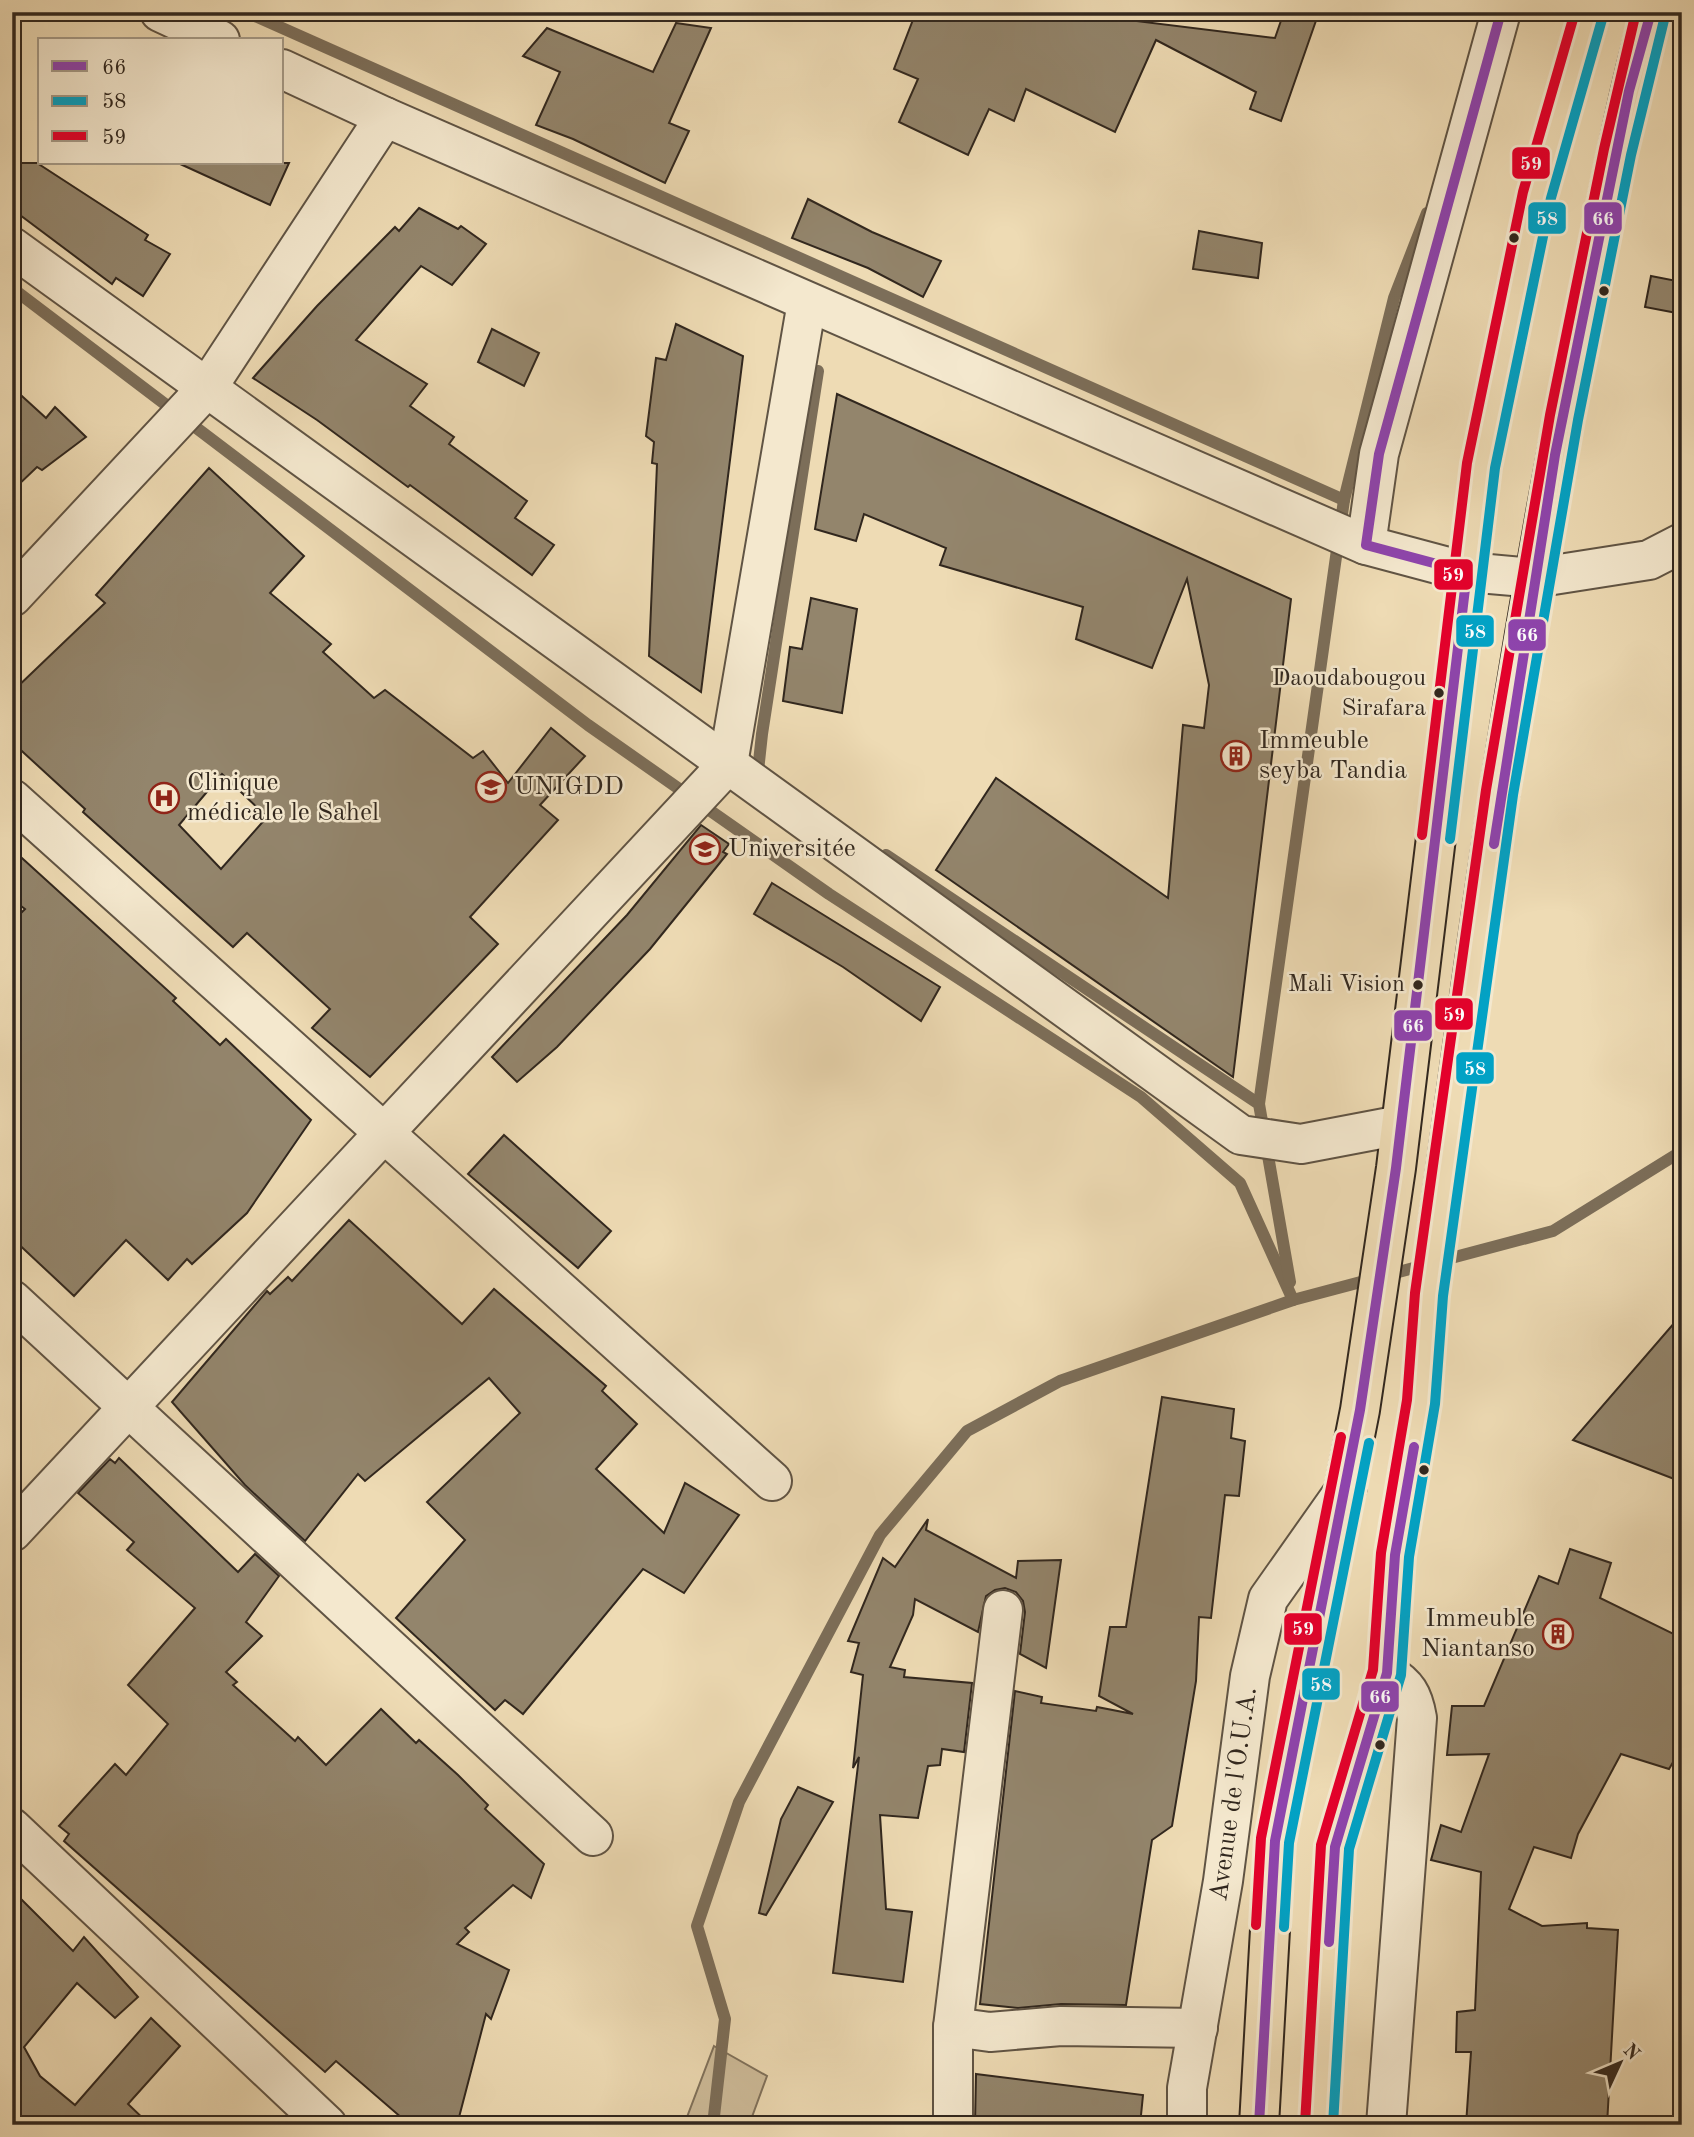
<svg xmlns="http://www.w3.org/2000/svg" width="1694" height="2137" font-family="'Old Standard TT',serif">
<style>
.green{fill:#cebc9a;stroke:#80725c;stroke-width:2}
.lines{fill:none;stroke-linecap:round;stroke-linejoin:round}
.stream{stroke:#7c6e59;stroke-width:12}
.building{fill:#93856c;stroke:#31271e;stroke-width:2;fill-rule:evenodd}
.minor-casing{stroke:#605444;stroke-width:42}
.tertiary-casing{stroke:#605444;stroke-width:42}
.trunk-casing{stroke:#31271e;stroke-width:42}
.minor{stroke:#f4e8ce;stroke-width:38}
.tertiary{stroke:#f4e8ce;stroke-width:38}
.trunk{stroke:#eedbb4;stroke-width:38}
.bus-1-casing{stroke:#f4e8ce;stroke-width:16}
.bus-2-casing{stroke:#f4e8ce;stroke-width:16}
.bus-3-casing{stroke:#f4e8ce;stroke-width:16}
.bus-1{stroke:#8e44ad;stroke-width:10}
.bus-2{stroke:#02a2c5;stroke-width:10}
.bus-3{stroke:#e4002b;stroke-width:10}
.bus-dot{fill:#31271e;stroke:#f4e8ce;stroke-width:2.5}
.labels{text-anchor:middle;dominant-baseline:central;stroke-width:5;stroke-linejoin:round;paint-order:stroke}
.bus-label{font-size:24px;fill:#31271e;stroke:#f4e8ce;text-anchor:end}
.poi-label{font-size:26px;fill:#31271e;stroke:#f4e8ce;text-anchor:start}
.street-label{font-size:26px;fill:#31271e;stroke:#f4e8ce}
.line-badge{stroke:#f4e8ce;stroke-width:2.5}
.badge-label{font-size:19px;text-anchor:middle;font-weight:bold;fill:#fff}
</style>
<rect width="100%" height="100%" fill="#eedbb4"/>
<filter id="stains"><feTurbulence type="fractalNoise" baseFrequency=".00286" numOctaves="4"/><feColorMatrix values="0 0 0 0 .2 0 0 0 0 .09 0 0 0 0 .02 0 0 0 .5 -.17"/></filter>
<radialGradient id="worn" r=".72"><stop offset=".6" stop-color="#630" stop-opacity="0"/><stop offset="1" stop-color="#630" stop-opacity=".3"/></radialGradient>
<!-- green -->
<path class="green" d="M714,2046l53,30 -18,49h-65z"/>
<g class="lines">
<!-- stream -->
<g class="stream">
<path d="M246,12l1098,488"/>
<path d="M12,288l576,437 241,169 312,203 99,86 53,117"/>
<path d="M766,776l-8,-5 4,-37 56,-363"/>
<path d="M886,855l373,249 31,178"/>
<path d="M1259,1104l85,-604 50,-202 33,-85"/>
<path d="M713,2125l12,-106 -28,-93 42,-124 141,-267 87,-104 93,-50 233,-81 260,-69 129,-80"/>
</g>
</g>
<!-- building -->
<g class="building">
<path d="M916,12h224l-4,9 139,17 9,-26h35l-38,109 -31,-12 6,-17 -100,-52 -41,92 -89,-43 -12,32 -25,-12 -21,46 -69,-33 19,-43 -24,-10z"/>
<path d="M676,23l35,5 -42,95 20,8 -24,52 -92,-44 -37,-14 24,-53 -37,-16 24,-28 106,44z"/>
<path d="M12,163h25l111,72 -3,5 25,14 -27,42 -27,-18 -4,6 -100,-75z"/>
<path d="M178,163h111l-19,42z"/>
<path d="M808,199l64,33 69,29 -18,36 -55,-29 -76,-30z"/>
<path d="M419,208l39,21 3,-3 25,18 -34,41 -31,-19 -65,74 71,44 -17,22 44,31 -5,7 78,57 -12,17 39,27 -22,30 -122,-90 -2,2 -91,-67 -64,-42 64,-72 78,-79 4,4z"/>
<path d="M1199,231l63,12 -4,35 -65,-9z"/>
<path d="M1651,276l31,6v32l-37,-7z"/>
<path d="M676,324l67,32 -42,336 -52,-36 8,-192 -5,-1 2,-21 -8,-6 10,-78 10,2z"/>
<path d="M492,329l47,24 -15,33 -46,-24z"/>
<path d="M12,387l34,31 9,-11 31,30 -44,33 -5,-3 -25,24z"/>
<path d="M837,394l454,205 -58,478 -297,-207 60,-92 172,120 15,-173 21,3 5,-43 -22,-106 -35,89 -76,-29 7,-32 -143,-42 6,-17 -82,-34 -8,27 -41,-12z"/>
<path d="M209,468l95,88 -34,37 61,51 -8,8 51,46 11,-8 88,68 10,-7 25,32 43,-55 34,28 -45,49 18,15 -88,97 28,27 -128,133 -58,-49 18,-19 -83,-76 -14,14 -150,-135 2,-3 -73,-67v-50l93,-89 -9,-8zM222,774l45,43 -46,52 -42,-44z"/>
<path d="M811,598l46,11 -15,104 -59,-12 7,-54 12,2z"/>
<path d="M701,825l28,19 -6,8 4,2 -77,95 -93,98 -40,35 -25,-25 135,-142z"/>
<path d="M12,849l164,149 -3,3 47,44 6,-6 85,81 -64,93 -55,51 -5,-5 -19,21 -42,-40 -52,56 -62,-58v-316l13,-13 -13,-10z"/>
<path d="M772,883l168,104 -19,34 -78,-54 -89,-53z"/>
<path d="M504,1135l107,96 -33,37 -110,-94z"/>
<path d="M349,1220l113,104 32,-35 112,97 -4,5 35,33 -41,45 68,64 21,-50 54,32 -55,78 -41,-24 -120,145 -18,-14 -10,10 -99,-92 69,-78 -38,-38 93,-89 -31,-35 -124,103 -7,-7 -53,67 -60,-56 -73,-83 95,-111 3,3 18,-17 4,4z"/>
<path d="M1682,1314v168l-109,-42z"/>
<path d="M1162,1397l72,12 -3,29 14,3 -6,55 -14,-1 -14,123 -12,-1 -3,64 -24,145 -20,14 -26,165 -65,-1 -43,4 -38,-4 35,-313 27,6 -1,6 55,8 1,-4 36,7 -34,-18 11,-69h16z"/>
<path d="M119,1458l119,114 17,-18 24,22 -33,46 16,14 -36,36 11,10 -4,3 62,56 3,-4 28,28 55,-56 35,34 3,-3 39,35 30,30 -3,4 59,55 -13,34 -18,-13 -48,43 4,4 -12,12 52,26 -18,49 -5,-5 -29,111h-47l-74,-64 -11,11 -261,-231 5,-7 -10,-8 56,-62 11,11 42,-51 -40,-39 67,-77 -68,-58 7,-8 -56,-49 32,-34 5,4z"/>
<path d="M928,1519l-2,11 90,48 2,-17 43,-1 -15,108 -26,-14 5,-42 -2,-11 -7,-9 -11,-4 -10,2 -9,6 -8,36 -63,-33 -2,16 -23,52 15,3 -1,7 68,6 -8,69 -22,-3 -2,16 -12,1 -10,52 -38,-3 6,94 26,3 -9,70 -70,-9 26,-216 -6,11 10,-93 -12,-3 8,-29 -11,-2 35,-83 12,9z"/>
<path d="M1570,1549l41,14 -11,35 82,40v109l-13,22 -48,-15 -43,80 -7,24 -37,-11 -25,62 33,17 45,-3v5l31,2 -11,195h-141l5,-73h-15l1,-40 18,-2 6,-138 -50,-12 10,-35 20,7 28,-78 -42,1 5,-49h32l55,-130 19,8z"/>
<path d="M798,1787l35,15 -67,113 -7,-2 22,-94z"/>
<path d="M12,1890l61,61 11,-14 54,60 -23,21 -38,-35 -53,64 16,29 35,29 76,-87 29,28 -52,58 22,21h-138z"/>
<path d="M976,2074l167,21 -3,30h-165z"/>
</g>
<g class="lines">
<!-- minor casing -->
<g class="minor-casing">
<g id="minor">
<path d="M12,247l1229,888 60,9 100,-19"/>
<path d="M1366,545l13,-91 122,-442"/>
<path d="M12,597l195,-209 178,-271"/>
<path d="M12,799l760,682"/>
<path d="M12,1300l581,536"/>
<path d="M12,1532l716,-768 79,-462"/>
<path d="M12,1828l315,297"/>
<path d="M953,2027l50,-417"/>
<path d="M953,2125v-98l37,5 71,-6 137,2"/>
<path d="M1187,2125v-37l36,-207 27,-205 18,-77 79,-112"/>
<path d="M1386,2125l31,-407c-4,-23 -10,-33 -30,-45"/>
</g>
</g>
<!-- tertiary casing -->
<g class="tertiary-casing">
<g id="tertiary">
<path d="M160,12l60,28"/>
<path d="M282,69l103,48 981,428 101,27 67,6 115,-18 33,-17"/>
</g>
</g>
<!-- trunk casing -->
<g class="trunk-casing">
<g id="trunk">
<path d="M1259,2125l16,-284 85,-431 36,-242 85,-702 56,-271 53,-183"/>
<path d="M1319,2125l16,-278 52,-174 8,-118 26,-153 8,-107c45,-335 90,-671 160,-1002 19,-94 36,-188 62,-281"/>
</g>
</g>
<!-- minor -->
<use href="#minor" class="minor"/>
<!-- tertiary -->
<use href="#tertiary" class="tertiary"/>
<!-- trunk -->
<use href="#trunk" class="trunk"/>
<!-- bus-1 casing -->
<g class="bus-1-casing">
<g id="bus-1">
<path d="M1494,844l61,-389 74,-364 22,-79"/>
<path d="M1329,1942l6,-95 52,-174 8,-118 19,-108"/>
<path d="M1259,2125l16,-284 85,-431 36,-242 71,-596 -101,-27 13,-91 122,-442"/>
</g>
</g>
<!-- bus-2 casing -->
<g class="bus-2-casing">
<g id="bus-2">
<path d="M1450,839l45,-371 56,-270 52,-182"/>
<path d="M1284,1927l5,-84 80,-400"/>
<path d="M1333,2125l16,-276 52,-174 8,-118 26,-153 8,-108 70,-501 65,-375 53,-265 34,-139"/>
</g>
</g>
<!-- bus-3 casing -->
<g class="bus-3-casing">
<g id="bus-3">
<path d="M1422,835l45,-372 56,-271 52,-180"/>
<path d="M1256,1925l5,-87 80,-401"/>
<path d="M1305,2124l16,-279 52,-175 8,-117 26,-153 8,-107 71,-503 64,-375 54,-266 32,-137"/>
</g>
</g>
<!-- bus-1 -->
<use href="#bus-1" class="bus-1"/>
<!-- bus-2 -->
<use href="#bus-2" class="bus-2"/>
<!-- bus-3 -->
<use href="#bus-3" class="bus-3"/>
</g>
<!-- icons -->
<defs>
<g id="building-ring" transform="scale(1.575)"><circle r="9.5" fill="#f4e8ce" stroke="#8f2418" stroke-width="1.5"/><path d="M-4-6H4V6H1V3H-1V6H-4ZM-2.5-4.3h1.7v1.8h-1.7ZM.8-4.3h1.7v1.8H.8ZM-2.5-1h1.7V.8h-1.7ZM.8-1h1.7V.8H.8Z" fill="#8f2418"/></g>
<g id="university-ring" transform="scale(1.575)"><circle r="9.5" fill="#f4e8ce" stroke="#8f2418" stroke-width="1.5"/><path d="M0-5L7-2L0 1L-7-2ZM-4 1L0 2.5L4 1V4Q0 6-4 4Z" fill="#8f2418"/></g>
<g id="hospital-ring" transform="scale(1.575)"><circle r="9.5" fill="#f4e8ce" stroke="#8f2418" stroke-width="1.5"/><path d="M-5-5h3v3.5h4V-5h3V5h-3V1.5h-4V5h-3Z" fill="#8f2418"/></g>
<g id="school-ring" transform="scale(1.575)"><circle r="9.5" fill="#f4e8ce" stroke="#8f2418" stroke-width="1.5"/><path d="M0-5L7-2L0 1L-7-2ZM-4 1L0 2.5L4 1V4Q0 6-4 4Z" fill="#8f2418"/></g>
</defs>
<g fill-rule="evenodd">
<use href="#building-ring" x="1236" y="756"/>
<use href="#university-ring" x="491" y="787"/>
<use href="#hospital-ring" x="164" y="798"/>
<use href="#school-ring" x="705" y="849"/>
<use href="#building-ring" x="1558" y="1634"/>
</g>
<!-- markers -->
<g class="bus-dot">
<circle cx="1514" cy="238" r="6"/>
<circle cx="1604" cy="291" r="6"/>
<circle cx="1439" cy="693" r="6"/>
<circle cx="1418" cy="985" r="6"/>
<circle cx="1424" cy="1470" r="6"/>
<circle cx="1380" cy="1745" r="6"/>
</g>
<g class="labels">
<!-- bus labels -->
<g class="bus-label">
<text x="1426" y="679">Daoudabougou<tspan x="1426" dy="30">Sirafara</tspan></text>
<text x="1405" y="985">Mali Vision</text>
</g>
<!-- poi labels -->
<g class="poi-label">
<text x="1259" y="741">Immeuble<tspan x="1259" dy="30">seyba Tandia</tspan></text>
<text x="187" y="783">Clinique<tspan x="187" dy="30">médicale le Sahel</tspan></text>
<text x="514" y="787">UNIGDD</text>
<text x="728" y="849">Universitée</text>
<text x="1535" y="1619" text-anchor="end">Immeuble<tspan x="1535" dy="30">Niantanso</tspan></text>
</g>
<!-- street labels -->
<g class="street-label">
<text transform="translate(1234 1794) rotate(-82)">Avenue de l'O.U.A.</text>
</g>
</g>
<g class="line-badge">
<rect x="1511" y="146" width="40" height="34" rx="7" fill="#e4002b"/>
<rect x="1527" y="201" width="40" height="34" rx="7" fill="#02a2c5"/>
<rect x="1583" y="201" width="40" height="34" rx="7" fill="#8e44ad"/>
<rect x="1433" y="558" width="41" height="33" rx="7" fill="#e4002b"/>
<rect x="1455" y="614" width="40" height="34" rx="7" fill="#02a2c5"/>
<rect x="1507" y="618" width="40" height="34" rx="7" fill="#8e44ad"/>
<rect x="1434" y="997" width="40" height="34" rx="7" fill="#e4002b"/>
<rect x="1393" y="1009" width="40" height="33" rx="7" fill="#8e44ad"/>
<rect x="1455" y="1051" width="40" height="34" rx="7" fill="#02a2c5"/>
<rect x="1283" y="1612" width="40" height="34" rx="7" fill="#e4002b"/>
<rect x="1301" y="1667" width="40" height="34" rx="7" fill="#02a2c5"/>
<rect x="1360" y="1680" width="40" height="33" rx="7" fill="#8e44ad"/>
</g>
<g class="badge-label">
<text x="1531" y="170">59</text>
<text x="1547" y="225">58</text>
<text x="1603" y="225">66</text>
<text x="1453" y="581">59</text>
<text x="1475" y="638">58</text>
<text x="1527" y="641">66</text>
<text x="1454" y="1021">59</text>
<text x="1413" y="1032">66</text>
<text x="1475" y="1075">58</text>
<text x="1303" y="1635">59</text>
<text x="1321" y="1691">58</text>
<text x="1380" y="1703">66</text>
</g>
<!-- margin -->
<rect width="1694" height="2137" fill="none" stroke="#eedbb4" stroke-width="42"/>
<rect x="14" y="14" width="1666" height="2109" fill="none" stroke="#31271e" stroke-width="3.5"/>
<rect x="21" y="21" width="1652" height="2095" fill="none" stroke="#31271e" stroke-width="2"/>
<!-- legend -->
<rect x="38" y="38" width="245" height="126" fill="#f4e8ce" stroke="#a69b88" stroke-width="2"/>
<rect x="52" y="61" width="35" height="10" fill="#8e44ad" stroke="#a69b88" stroke-width="2"/>
<text x="102" y="74" font-size="21" fill="#31271e">66</text>
<rect x="52" y="96" width="35" height="10" fill="#02a2c5" stroke="#a69b88" stroke-width="2"/>
<text x="102" y="108" font-size="21" fill="#31271e">58</text>
<rect x="52" y="131" width="35" height="10" fill="#e4002b" stroke="#a69b88" stroke-width="2"/>
<text x="102" y="144" font-size="21" fill="#31271e">59</text>
<!-- north arrow -->
<g transform="translate(1620 2063) rotate(46)" stroke="#f4e8ce" stroke-width="5" paint-order="stroke">
<path d="M0-5L12 26L0 18L-12 26Z" fill="#31271e"/>
<text y="-10" font-size="19" font-weight="bold" text-anchor="middle" fill="#31271e">N</text>
</g>
<rect width="100%" height="100%" filter="url(#stains)"/>
<rect width="100%" height="100%" fill="url(#worn)"/>
</svg>
